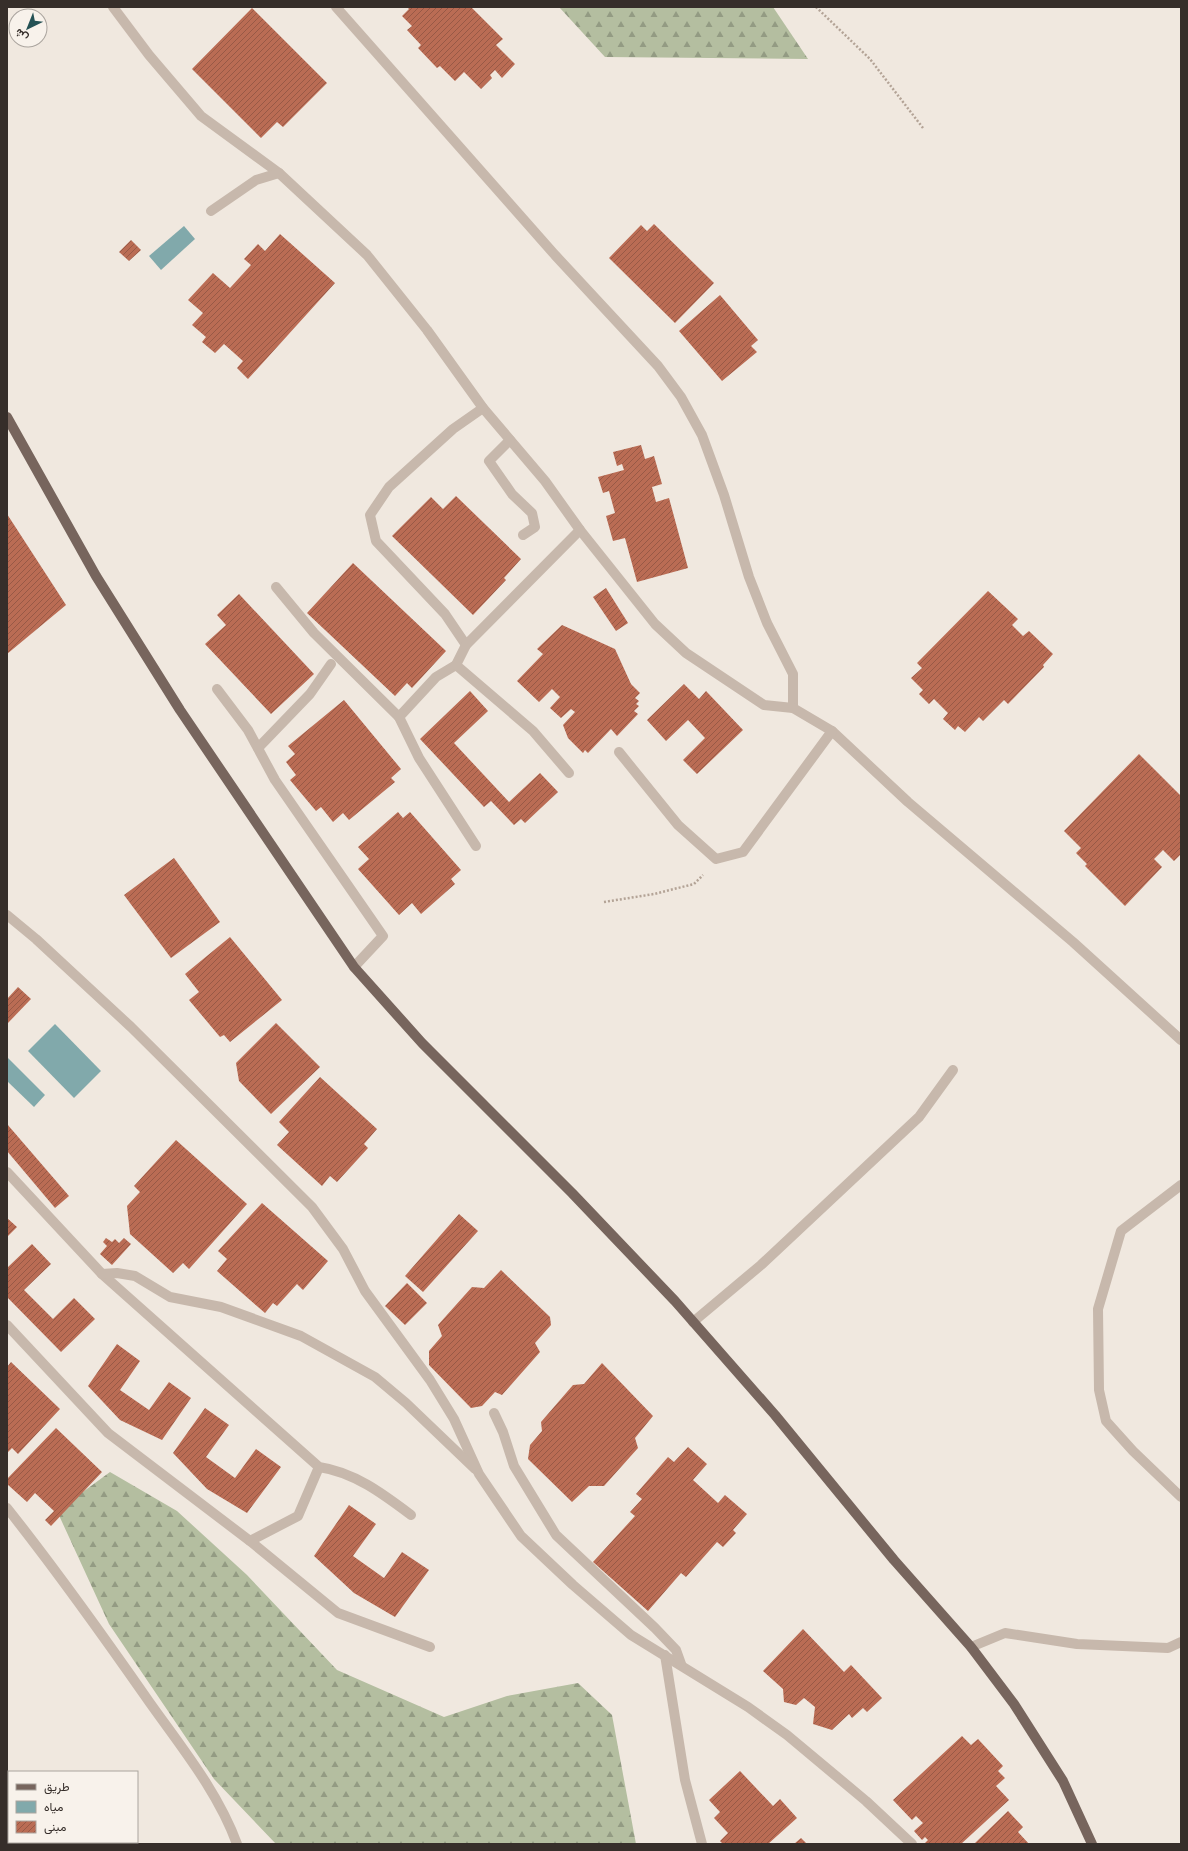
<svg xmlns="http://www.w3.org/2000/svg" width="1188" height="1851" font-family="'Varela Round',Vazirmatn,sans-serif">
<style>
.forest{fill:url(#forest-firs)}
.water{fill:#81a9ab}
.building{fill:url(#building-hatch)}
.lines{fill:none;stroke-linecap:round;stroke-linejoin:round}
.path{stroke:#b3a396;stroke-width:2.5;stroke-dasharray:2 2;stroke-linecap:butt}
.minor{stroke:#c7b8ac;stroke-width:10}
.major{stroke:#77655d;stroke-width:10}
</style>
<defs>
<pattern id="forest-firs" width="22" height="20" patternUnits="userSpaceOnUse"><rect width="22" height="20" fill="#b4bea0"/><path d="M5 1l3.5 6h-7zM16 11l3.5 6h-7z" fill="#939b83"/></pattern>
<pattern id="building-hatch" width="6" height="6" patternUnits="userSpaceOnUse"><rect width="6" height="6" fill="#ba6c54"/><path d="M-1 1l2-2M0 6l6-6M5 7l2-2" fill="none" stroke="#985946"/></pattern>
</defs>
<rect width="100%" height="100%" fill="#f0e8df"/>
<!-- forest -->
<g class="forest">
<path d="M559,7h214l35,52 -203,-2z"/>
<path d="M110,1472l67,39 70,64 90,95 107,47 63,-21 71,-13 34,32 24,129h-360l-62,-65 -105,-155 -52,-113z"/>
</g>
<!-- water -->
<g class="water">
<path d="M184,226l11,13 -34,31 -12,-14z"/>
<path d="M55,1024l46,47 -27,27 -46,-47z"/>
<path d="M7,1057l38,38 -11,12 -27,-26z"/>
</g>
<!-- building -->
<g class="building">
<path d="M407,7h64l32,32 -7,6 19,19 -13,14 -7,-8 -5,5 2,3 -11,11 -17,-17 -9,9 -15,-15 -3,2 -19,-20 3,-3 -14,-15 5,-4 -10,-10 7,-7z"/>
<path d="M252,8l75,75 -44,44 -6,-5 -16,16 -69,-69z"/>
<path d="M654,224l60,59 -39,40 -66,-65 32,-33 6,6z"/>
<path d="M280,234l55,49 -87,96 -11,-11 6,-7 -19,-17 -9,9 -13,-11 4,-5 -14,-12 11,-12 -15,-13 25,-27 17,15 21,-23 -7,-6 14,-15 7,7z"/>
<path d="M131,240l10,10 -12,11 -10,-9z"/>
<path d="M720,295l38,45 -7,6 6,6 -35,29 -43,-50z"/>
<path d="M641,445l4,14 9,-3 8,28 -10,3 4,15 13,-4 19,70 -51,14 -12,-44 -12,3 -7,-25 9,-3 -6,-22 -6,2 -5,-16 26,-7 -2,-6 -5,2 -4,-14z"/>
<path d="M456,496l65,63 -17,19 2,2 -33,35 -81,-79 39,-39 12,12z"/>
<path d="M7,514l59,91 -59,49z"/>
<path d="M353,563l93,88 -34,37 -5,-5 -12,13 -88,-83z"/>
<path d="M606,588l22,35 -12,8 -23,-34z"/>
<path d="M988,591l30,28 -6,6 11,11 6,-5 24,23 -10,11 1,2 -36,37 -4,-4 -21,21 -4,-4 -14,15 -7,-6 -3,4 -12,-11 5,-6 -14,-14 -5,5 -10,-10 4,-4 -12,-12 11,-10 -5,-5z"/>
<path d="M239,594l75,80 -43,40 -66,-70 21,-19 -9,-10z"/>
<path d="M562,625l53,24 16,35 9,9 -5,5 4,3 -3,3 3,2 -5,5 4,3 -21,22 -6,-7 -23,24 -3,-3 -2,3 -15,-15 -5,-13 12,-13 -4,-3 -10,9 -11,-10 10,-11 -8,-8 -13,13 -22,-21 26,-27 -6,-5z"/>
<path d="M684,684l15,15 7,-8 37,39 -46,44 -14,-14 22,-22 -17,-18 -22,21 -19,-21z"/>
<path d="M470,691l18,20 -34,32 55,59 31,-29 18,19 -33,31 -4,-4 -7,6 -23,-24 -7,6 -64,-68z"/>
<path d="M344,700l57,69 -10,9 4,4 -46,38 -6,-7 -10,9 -12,-15 -5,4 -26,-31 6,-5 -10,-13 9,-8 -7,-8z"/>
<path d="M1139,754l42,42v58l-7,7 -11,-11 -9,9 8,8 -37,39 -40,-40 2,-2 -11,-11 5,-5 -17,-17z"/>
<path d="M398,812l5,6 7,-6 51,58 -10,9 4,5 -34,30 -9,-11 -13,12 -41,-46 11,-10 -11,-12z"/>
<path d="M174,858l46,64 -49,36 -47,-63z"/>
<path d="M230,937l52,63 -52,42 -6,-7 -4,2 -31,-37 10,-8 -14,-18z"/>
<path d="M18,987l13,12 -24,25v-25z"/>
<path d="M276,1023l44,44 -49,47 -32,-33 -3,-18z"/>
<path d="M320,1077l57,52 -13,15 4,4 -31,34 -7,-6 -8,10 -45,-41 12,-13 -10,-10z"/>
<path d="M7,1124l62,72 -14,12 -48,-57z"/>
<path d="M176,1140l71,64 -58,65 -6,-6 -10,10 -43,-39 -3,-28 13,-14 -6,-6z"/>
<path d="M262,1203l66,58 -25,29 -6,-6 -20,22 -4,-3 -8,10 -48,-42 10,-12 -9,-8z"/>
<path d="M459,1214l19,17 -55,61 -18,-16z"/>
<path d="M7,1218l10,9 -10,10z"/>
<path d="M106,1238l6,4 3,-3 4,4 5,-5 7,6 -19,21 -12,-11 7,-8 -4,-4z"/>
<path d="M32,1244l19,20 -27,26 29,29 21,-21 21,21 -34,33 -54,-55v-29z"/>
<path d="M501,1270l49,47 1,8 -16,18 5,9 -38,43 -7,-3 -13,14 -11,2 -42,-43v-14l13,-15 -4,-11 34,-38 12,1z"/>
<path d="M407,1283l20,20 -22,22 -20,-19z"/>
<path d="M117,1344l23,17 -20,29 29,20 20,-28 22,16 -29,42 -42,-20 -32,-34z"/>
<path d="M11,1362l49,47 -42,45 -6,-6 -5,5v-86z"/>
<path d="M602,1363l51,53 -18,22 3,10 -34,38h-15l-17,16 -44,-43 2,-14 12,-14 -1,-9 32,-37 11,-1z"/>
<path d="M205,1408l24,17 -23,32 29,21 21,-29 25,18 -34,46 -40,-24 -34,-36z"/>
<path d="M56,1428l46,44 -51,54 -6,-6 9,-9 -19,-18 -8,9 -20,-18v-5z"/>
<path d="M688,1447l19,17 -14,16 25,23 7,-8 22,19 -14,16 3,3 -13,14 -6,-5 -31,35 -5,-4 -33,38 -55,-49 42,-46 -5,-4 12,-13 -6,-5 32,-37 6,5z"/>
<path d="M349,1505l27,19 -23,32 31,22 18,-26 27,18 -34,47 -41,-24 -40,-37z"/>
<path d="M803,1629l41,43 7,-7 31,33 -15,14 -4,-4 -11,10 -3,-4 -17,16 -19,-6 2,-17 -11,-9 -8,7 -12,-3 -1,-13 -20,-18z"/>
<path d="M962,1736l9,9 7,-6 25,27 -5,5 7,7 -9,8 13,14 -48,44h-37l4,-4 -3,-3 -3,3 -8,-9 9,-8 -7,-7 -4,4 -19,-20z"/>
<path d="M740,1771l33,35 7,-7 17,19 -29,26h-45l-3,-3 8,-8 -14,-15 6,-6 -11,-12z"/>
<path d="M1008,1811l15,16 -5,5 11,12h-55z"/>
<path d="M801,1838l6,6h-13z"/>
</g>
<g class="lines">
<!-- path -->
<g class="path">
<path d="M816,7l54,52 53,69"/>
<path d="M604,902l50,-8 40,-10 9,-9"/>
</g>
<!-- minor -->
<g class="minor">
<path d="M113,7l36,48 52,61 78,57 88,82 60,75 56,78 62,73 35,49 75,94 31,29 78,52 29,3v-34l-26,-51 -18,-46 -25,-82 -22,-60 -21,-38 -23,-31 -103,-111 -219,-248"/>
<path d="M211,211l45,-31 23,-7"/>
<path d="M510,440l-21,21 23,33 20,19 3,14 -12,8"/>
<path d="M276,587l38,46 85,84"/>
<path d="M466,645l-21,-31 -69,-73 -6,-26 19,-28 64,-58 30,-21"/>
<path d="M456,665l-20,12 -37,40 20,41 57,88"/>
<path d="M217,689l31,41 27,50 108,156 -29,31"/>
<path d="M793,708l39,23 76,71 165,140 108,98"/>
<path d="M258,748l52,-54 21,-30"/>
<path d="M619,752l59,73 38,34 27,-7 89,-121"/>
<path d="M569,773l-36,-42 -77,-66 10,-20 114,-115"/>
<path d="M7,915l29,24 95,88 181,180 31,42 22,42 65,89 24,39 25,55 42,62 52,49 58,50 117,72 39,28 79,66 46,43"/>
<path d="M7,1172l95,102 217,193c35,5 64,27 92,48"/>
<path d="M1181,1185l-60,46 -23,78 1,81 7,31 27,30 48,46"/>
<path d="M102,1274l15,-1 18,3 35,21 51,10 80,29 74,41 31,26 69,66"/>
<path d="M693,1322l68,-57 158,-148 34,-47"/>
<path d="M7,1325l101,108 142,108 88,72 92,34"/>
<path d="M494,1413l9,19 11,34 42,69 99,93 21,22 5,14"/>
<path d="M7,1508c50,63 97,129 143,195 32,45 68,89 87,141"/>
<path d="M250,1541l48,-25 21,-49"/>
<path d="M971,1647l34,-14 72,11 91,4 13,-6"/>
<path d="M665,1655l20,125 17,64"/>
</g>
<!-- major -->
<path class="major" d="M7,417l89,159 84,134 174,257 68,76 150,150 103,108 100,114 119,145 77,87 43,57 49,77 29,63"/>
</g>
<!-- border -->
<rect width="1188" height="1851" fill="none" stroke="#362e2a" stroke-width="16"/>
<!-- legend -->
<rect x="8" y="1771" width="130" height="72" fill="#f8f2eb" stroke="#aaa49e"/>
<rect x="16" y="1784" width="20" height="6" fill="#77655d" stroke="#aaa49e"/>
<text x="44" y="1791" font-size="12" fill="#362e2a">طريق</text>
<rect x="16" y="1801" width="20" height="12" fill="#81a9ab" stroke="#aaa49e"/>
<text x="44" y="1811" font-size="12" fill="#362e2a">مياه</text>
<rect x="16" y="1821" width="20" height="12" fill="url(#building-hatch)" stroke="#aaa49e"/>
<text x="44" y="1831" font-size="12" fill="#362e2a">مبنى</text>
<!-- north arrow -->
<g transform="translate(28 28) rotate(223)"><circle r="19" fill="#f8f2eb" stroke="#aaa49e"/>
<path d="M0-3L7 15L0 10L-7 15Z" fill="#245154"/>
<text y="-6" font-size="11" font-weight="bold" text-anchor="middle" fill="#362e2a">ش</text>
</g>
</svg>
